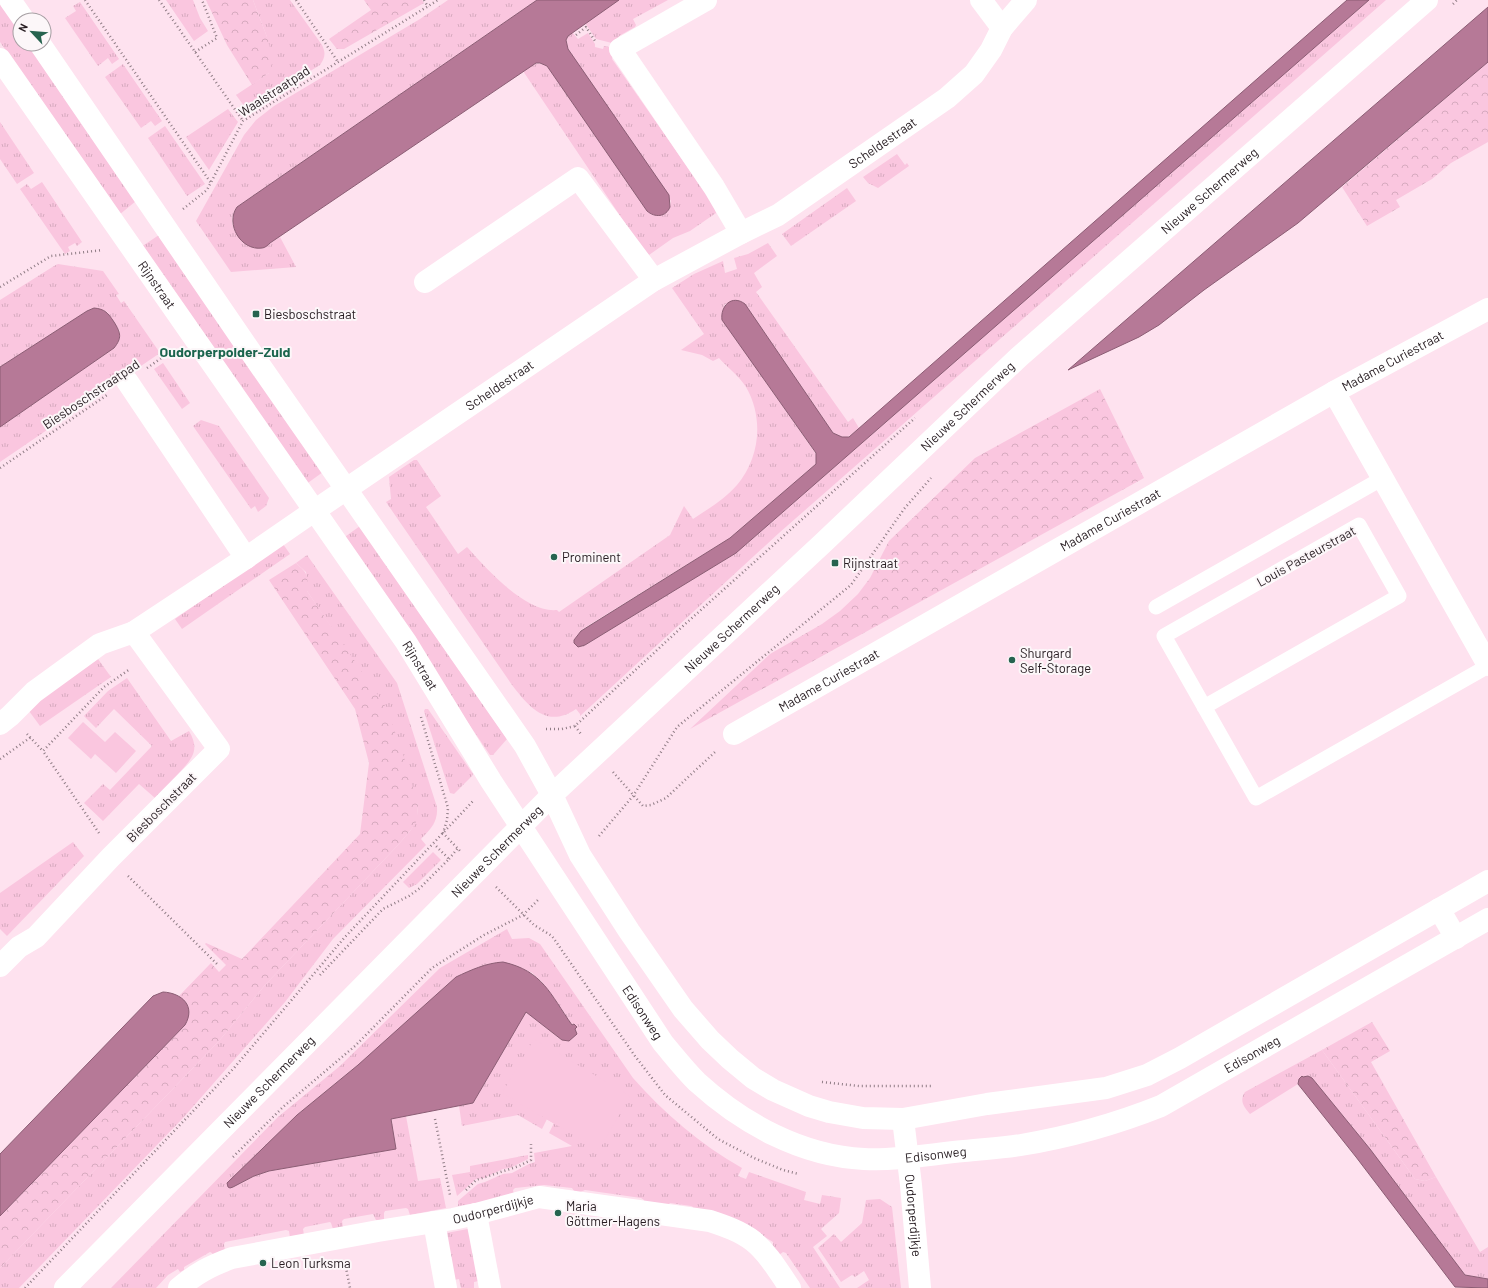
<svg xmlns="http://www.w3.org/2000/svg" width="1488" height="1288" font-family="Barlow,sans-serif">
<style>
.grass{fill:url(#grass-tufts)}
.forest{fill:url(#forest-crowns)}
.green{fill:#fac6df}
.water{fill:#b67997;stroke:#8b5d74}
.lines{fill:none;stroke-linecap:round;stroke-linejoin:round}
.path{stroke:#907d86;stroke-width:2.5;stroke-dasharray:1 3;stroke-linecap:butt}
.lane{stroke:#fff;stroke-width:15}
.street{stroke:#fff;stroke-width:22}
.secondary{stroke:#fff;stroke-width:22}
.poi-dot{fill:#26634f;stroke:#fcf7f9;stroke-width:1.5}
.labels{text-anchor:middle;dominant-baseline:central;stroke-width:4;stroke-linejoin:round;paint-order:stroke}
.street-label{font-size:13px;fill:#261c21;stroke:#fcf7f9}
.poi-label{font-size:13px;fill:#261c21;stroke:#fcf7f9;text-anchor:start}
.neighbourhood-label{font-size:14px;font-weight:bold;fill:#1a644d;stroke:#fcf7f9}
</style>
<defs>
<pattern id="grass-tufts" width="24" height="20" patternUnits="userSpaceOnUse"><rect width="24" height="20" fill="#fac6df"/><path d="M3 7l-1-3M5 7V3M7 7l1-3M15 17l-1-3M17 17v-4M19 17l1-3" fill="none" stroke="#d6aabf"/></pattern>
<pattern id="forest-crowns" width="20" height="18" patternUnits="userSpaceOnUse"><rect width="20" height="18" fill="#fac6df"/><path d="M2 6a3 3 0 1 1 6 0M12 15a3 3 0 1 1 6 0" fill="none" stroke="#d6aabf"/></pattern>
</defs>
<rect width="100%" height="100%" fill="#fee2ef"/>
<!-- grass -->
<g class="grass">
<path d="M166,0h27l7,18 8,13 -14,10z"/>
<path d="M253,0h37l32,45c4,8 3,13 -2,20l-73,45 -11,-15 33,-22 -2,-36z"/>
<path d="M448,0h89l-300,207c-10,15 -3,23 6,36h27l10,-6 16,30 -65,5 -35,-51 48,-86 12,-15 18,-14 146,-87z"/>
<path d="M619,0h49l-35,19 3,6 -1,2 -16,9 -3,8 -20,-5 -11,-16z"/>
<path d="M1369,0h17l-607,533 -199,183v-2l-4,-5c-29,20 -47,-2 -64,-24l-126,-183 5,-3 -2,-22 25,-17h3l24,36 -15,11 32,47 9,-7c20,22 58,66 90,63l2,2 111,-77 14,-29 9,13c15,-10 32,-20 44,-34 23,-27 27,-67 9,-98 -7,-11 -19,-20 -27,-29l-6,3 -11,-6 -21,-5 23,-16 -32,-46 22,-14 29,-13 2,12 12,-4 -3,-11 14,-4 20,-11 9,13 -23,17 8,14 -6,5 92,130 5,-4 6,10c-10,9 -13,13 -26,5l-88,-129h-20l-2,5v11l93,134v10l-86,74 -149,92 4,15 151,-92z"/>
<path d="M80,2l39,57 -7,5 -4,-6 -10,8 -33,-48 11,-7 -3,-5z"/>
<path d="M0,3l20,29v12h8l108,157 -17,14 -119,-173z"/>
<path d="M572,32l6,7 10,-6 7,11v3l8,2 1,-3 11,2 -3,11 102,146 2,8 -26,18 -17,7 -24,17 -8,-8 -118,-176c10,-6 12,-10 24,-5l100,145 18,3 5,-7 1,-6 -103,-152c-3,-7 -2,-12 4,-17z"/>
<path d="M123,64l39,57 -7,5 -4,-5 -10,7 -36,-51z"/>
<path d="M228,109l10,13 -29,48 -23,-33z"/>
<path d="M0,122l34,51 -17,11 -17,-25z"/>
<path d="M165,126l40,58 -18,12 -39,-58z"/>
<path d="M897,154l8,11 2,-2 2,3 -31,22 -10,-5 -5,-6z"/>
<path d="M42,182l40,60 -5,4 -2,-3 -7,4 2,4 -5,3 -45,-65 7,-5 4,5z"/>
<path d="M847,188l9,13 -65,45 -9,-12z"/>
<path d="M159,235l164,237 -18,13 -164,-238z"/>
<path d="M58,264l45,7 16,23 -3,1 5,8 3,-2 36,52 -160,109v-35l114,-79 6,-17 -13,-19 -13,-4 -7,3 -87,56v-67l54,-34z"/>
<path d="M163,363l27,40 -8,6 -28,-40z"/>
<path d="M201,420l18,6 50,72 -3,8 -8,6 -3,-6 -4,3 -2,-3 -56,-80z"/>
<path d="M360,526l147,213 -14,16h-3l-148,-216z"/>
<path d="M283,544l7,10 -108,75 -7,-10z"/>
<path d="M307,555l90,128 40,124c1,15 -6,22 -16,32l5,6 -93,94 -48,63 -102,116 -164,170h-19v-20l219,-227 46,-56 134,-141c13,-16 18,-17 19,-39l-87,-178 -24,-36v-10l-1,-9 -10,-9z"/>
<path d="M98,659l13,18 -71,49 -11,-15 12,-12z"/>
<path d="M127,678l44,63 18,-10c12,20 2,29 -12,44 -7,7 -15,15 -22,23l-16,-14 -36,37 -19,-18 19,-19 7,6 42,-44 -38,-37 -18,19 -12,-12 24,-25z"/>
<path d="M425,709h3l45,65 -1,2 -18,18 -4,-1 -26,-82z"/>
<path d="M73,842l11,14 -77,80 -7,-7v-36z"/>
<path d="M433,852l8,8 -24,24 -8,4 -6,-6z"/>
<path d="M507,929l5,10 17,-1 11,6 93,134c32,36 67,66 109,90l-4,8 8,3 3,-7 57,20 -2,8 16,4 2,-9 19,3 -2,15 -18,16 6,7 -14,11 27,41h-30l-24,-35 -3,-1 -4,3 -8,-6 2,-5v-2l-32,-20 -49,-10 1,-5 -2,-1 -21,-3 -2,2 -25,1 1,-6 -3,-2 -56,-8 -12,5 1,-4 -2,-3 -28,-3 -29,3 -2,2 1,5 -2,2 -54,9v-5l20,-17 7,-2 18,-8 9,-1 17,-9 6,-2 -1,-9 38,-7 -23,-13 5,-10 45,27 -97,-57 45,26 -5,10 -24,-14 -56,11 -3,-20 14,-3 53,-91 36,28 15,-13 -3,-3 -2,1 -30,-43 -11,-10 -129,55 -44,38 -61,50 -64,72 21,-11 15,-5 126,-22 -4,-30 15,-3 12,65 22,-3 6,30 -36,7 -2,-6 -2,-1 -21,3 -1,2v7h-8l-3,-6 -29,5 -2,2 1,6 -10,2 -2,-6 -1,-1 -25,5 -2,2 1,6 -14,3 -1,-7 -3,-1 -61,12 -1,2 1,7 -11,6 -2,-4 -2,-1 -26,15v3l-4,2 -2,-3 -10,6 -12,13h-45l167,-171 62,-51 100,-98z"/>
<path d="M1322,1050l93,129 10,2 11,-4 44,75 8,-5v32l-23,-4 -95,-126 -58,-71 -12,3 -2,3 -48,30c-6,-7 -11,-13 -5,-22z"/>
<path d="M528,1155v4l-18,9 -7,1 -19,9 -8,1 -19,17 -5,-21 18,-3v-6z"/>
<path d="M880,1199l12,8 9,81h-44l12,-8 -5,-9 -9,6 -3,-2 -11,7 -23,-34 16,-14 7,8 21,-19 4,-23z"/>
<path d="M473,1228l10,52 -9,2v6h-13l-2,-9 -10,2 -8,-47z"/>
</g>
<!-- forest -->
<g class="forest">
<path d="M206,0h47l14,37 6,23 -4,13 -17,12 -25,-40z"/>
<path d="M364,0h58l2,3 -80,46h-7l-8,-10 42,-29z"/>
<path d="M1488,62v80l-37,21 -19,16 -36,21 4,7 -33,19 -25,-39z"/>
<path d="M1100,389l44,89 -454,251 80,-75 52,-30 18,-13 18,-17 12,-16 19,-37 86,-83z"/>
<path d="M296,563c12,11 12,11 11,28l79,116 18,50 14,48 -1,15 -3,6 -15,18 -134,141 -46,56 -219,227v-52l185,-191 -2,-25 -4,-4 32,-33 8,9 7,-7 -21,-21 1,-1 36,16 118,-125 9,-71 -14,-54 -86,-129z"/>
<path d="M1372,1022l18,29 -19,11 65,115 -11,4 -10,-2 -93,-129z"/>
</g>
<!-- green -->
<g class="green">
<path d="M83,722l22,20 10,-10 21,19 -20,22 -21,-19 -4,5 -23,-21z"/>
<path d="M534,1039l96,57 -31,54 -97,-57z"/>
</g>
<!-- water -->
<g class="water">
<path d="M537,0h82l-51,36 -2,4 2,9 101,146 1,12c-4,10 -15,11 -23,4l-100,-145 -7,-3h-4l-266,180c-2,2 -5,5 -8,5 -21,3 -37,-24 -25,-41z"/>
<path d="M1347,0h22l-633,553 -151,92 -7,2 -4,-4v-3l7,-9 149,-93 86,-74v-11l-94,-133c-2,-14 10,-26 23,-16l88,129 9,4h7z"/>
<path d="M1488,7v55l-190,161 -94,67 -45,35 -20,12 -71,33z"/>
<path d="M94,308c11,1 14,5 20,14 7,11 8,16 0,26l-114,79v-60l87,-56z"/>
<path d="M503,962c40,9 47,32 69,63l2,-1 3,3 -2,2 2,5 -8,7 -7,-1 -36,-28 -53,91 -82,16 5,30 -127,22 -15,5 -21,11 -3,1 -2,-1 -1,-4 70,-68 61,-50 98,-88c15,-7 30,-14 47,-15z"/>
<path d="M163,992c19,1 33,14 22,33l-185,191v-62l153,-158z"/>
<path d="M1302,1076l1,1 5,-1 4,2 58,71 95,126 23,4v9l-33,-1 -99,-130 -58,-73 1,-5z"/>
</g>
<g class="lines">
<!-- path -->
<g class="path">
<path d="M85,0l126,183"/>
<path d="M159,0l84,121"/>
<path d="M296,0l42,62"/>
<path d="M424,0l4,7"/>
<path d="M1453,4l4,-4"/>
<path d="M576,35l10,-8 9,14"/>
<path d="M195,52l22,-14 -15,-38"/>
<path d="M183,209l24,-19 36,-69 195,-121"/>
<path d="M0,287l51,-31 52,-6"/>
<path d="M147,368l26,-18"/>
<path d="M0,468l107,-73"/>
<path d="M421,717l27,91 -1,12 -4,13 18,19"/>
<path d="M575,726l6,8"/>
<path d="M546,729h16l13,-3 108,-100 232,-208"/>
<path d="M27,734l16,17"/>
<path d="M0,759l31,-22"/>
<path d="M613,772l30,34 8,-1 15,-7 50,-47"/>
<path d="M99,833l-56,-82 61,-64 26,-18"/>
<path d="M599,836l34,-40 44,-69 174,-142 53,-76 27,-31"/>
<path d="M449,859l9,-11"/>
<path d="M128,876l91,90"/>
<path d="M496,887l38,38 18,11 83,120 30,39 53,44 36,19 29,12 16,4"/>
<path d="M320,975l63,-66 26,-13 11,-8 29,-29 -15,-15"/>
<path d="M822,1082l37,4h74"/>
<path d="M435,1119l15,76"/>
<path d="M233,1157l50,-50 72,-61 77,-78 52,-33 39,-20 16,-16"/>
<path d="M466,1190l10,-10 43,-14 12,-6v-16"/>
<path d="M345,1263l5,25"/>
<path d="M25,1288l209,-220 111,-131 129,-137"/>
</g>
<!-- lane -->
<g class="lane">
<path d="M1156,607l227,-129"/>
<path d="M1204,707l195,-111 -40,-71 -195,111 92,162 232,-132"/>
</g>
<!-- street -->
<g class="street">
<path d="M706,0l-86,49 94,138 27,46"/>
<path d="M981,0l21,28"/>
<path d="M425,282l153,-104 76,102"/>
<path d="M127,381l119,177"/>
<path d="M1334,392l154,273"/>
<path id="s1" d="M134,632l112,-74 68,-47 340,-231 87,-47 37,-18 169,-117 27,-24 17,-24 11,-22 24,-28"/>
<path d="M0,724l10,-8 24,-24 66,-48 34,-12 85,117 -109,109 -74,79 -17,10 -19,19"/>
<path id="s2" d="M734,734l600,-342 154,-83"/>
<path d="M1439,909l17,29"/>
<path id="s3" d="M903,1119l8,66 9,103"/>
<path d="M476,1214l14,74"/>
<path d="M434,1222l12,66"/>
<path id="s4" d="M179,1288c18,-15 31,-22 53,-30l146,-27 75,-12 23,-5 63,-17 171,24c15,5 30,10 43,20 15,12 26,31 37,47"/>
</g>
<!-- secondary -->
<g class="secondary">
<path d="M10,0l14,20"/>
<path d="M40,44l219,320 266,382 27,49 28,60 49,76 54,78 27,31 20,19 23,19 20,12 36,16 20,6 34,6 40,1 84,-15 119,-16 41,-13 33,-17 308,-177"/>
<path id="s5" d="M0,59l406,583 85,139 172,262c11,13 22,27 34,39 46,42 105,74 167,77 33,2 67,-5 100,-8 19,-2 38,-3 57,-6 48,-8 95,-21 140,-39l327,-187"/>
<path id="s6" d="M65,1288l487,-493 271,-252 196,-186 408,-357"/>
</g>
</g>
<!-- markers -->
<g class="poi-dot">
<rect x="252" y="310" width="8" height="8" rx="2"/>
<circle cx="554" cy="557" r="4"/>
<rect x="831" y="559" width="8" height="8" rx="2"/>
<circle cx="1012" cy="660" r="4"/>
<circle cx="558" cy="1213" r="4"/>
<circle cx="263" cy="1263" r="4"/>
</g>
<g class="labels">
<!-- street labels -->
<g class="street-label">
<text transform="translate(274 91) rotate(-33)">Waalstraatpad</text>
<text stroke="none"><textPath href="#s1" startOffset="895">Scheldestraat</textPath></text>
<text stroke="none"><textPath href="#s6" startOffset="1586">Nieuwe Schermerweg</textPath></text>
<text stroke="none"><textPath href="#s5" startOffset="275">Rijnstraat</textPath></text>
<text stroke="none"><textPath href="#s2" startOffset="757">Madame Curiestraat</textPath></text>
<text stroke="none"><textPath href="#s1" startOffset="441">Scheldestraat</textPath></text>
<text transform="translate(91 394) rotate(-34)">Biesboschstraatpad</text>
<text stroke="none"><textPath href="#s6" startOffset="1262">Nieuwe Schermerweg</textPath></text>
<text stroke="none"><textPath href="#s2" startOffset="433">Madame Curiestraat</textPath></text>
<text transform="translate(1306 556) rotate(-29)">Louis Pasteurstraat</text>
<text stroke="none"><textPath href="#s6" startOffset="938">Nieuwe Schermerweg</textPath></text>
<text stroke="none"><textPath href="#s5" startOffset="738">Rijnstraat</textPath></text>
<text stroke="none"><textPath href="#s2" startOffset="109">Madame Curiestraat</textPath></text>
<text transform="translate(161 807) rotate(-45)">Biesboschstraat</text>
<text stroke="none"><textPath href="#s6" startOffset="614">Nieuwe Schermerweg</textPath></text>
<text stroke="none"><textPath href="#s5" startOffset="1150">Edisonweg</textPath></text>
<text stroke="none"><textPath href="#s5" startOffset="1834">Edisonweg</textPath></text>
<text stroke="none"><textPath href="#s6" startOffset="290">Nieuwe Schermerweg</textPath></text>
<text stroke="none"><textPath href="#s5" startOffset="1498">Edisonweg</textPath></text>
<text stroke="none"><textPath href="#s4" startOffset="327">Oudorperdijkje</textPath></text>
<text stroke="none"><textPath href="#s3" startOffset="97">Oudorperdijkje</textPath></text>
</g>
<!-- poi labels -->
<g class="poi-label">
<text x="264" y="314">Biesboschstraat</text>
<text x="562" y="557">Prominent</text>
<text x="843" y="563">Rijnstraat</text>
<text x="1020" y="653">Shurgard<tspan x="1020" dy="15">Self-Storage</tspan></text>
<text x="566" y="1206">Maria<tspan x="566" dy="15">Göttmer-Hagens</tspan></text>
<text x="271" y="1263">Leon Turksma</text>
</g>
<!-- neighbourhood labels -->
<g class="neighbourhood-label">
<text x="225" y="351">Oudorperpolder-Zuid</text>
</g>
</g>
<!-- north arrow -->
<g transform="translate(32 32) rotate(296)"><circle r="19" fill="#fcf7f9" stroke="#a69fa3"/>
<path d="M0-3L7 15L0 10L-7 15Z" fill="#26634f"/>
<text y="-6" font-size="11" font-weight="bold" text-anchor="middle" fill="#261c21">N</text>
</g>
</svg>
